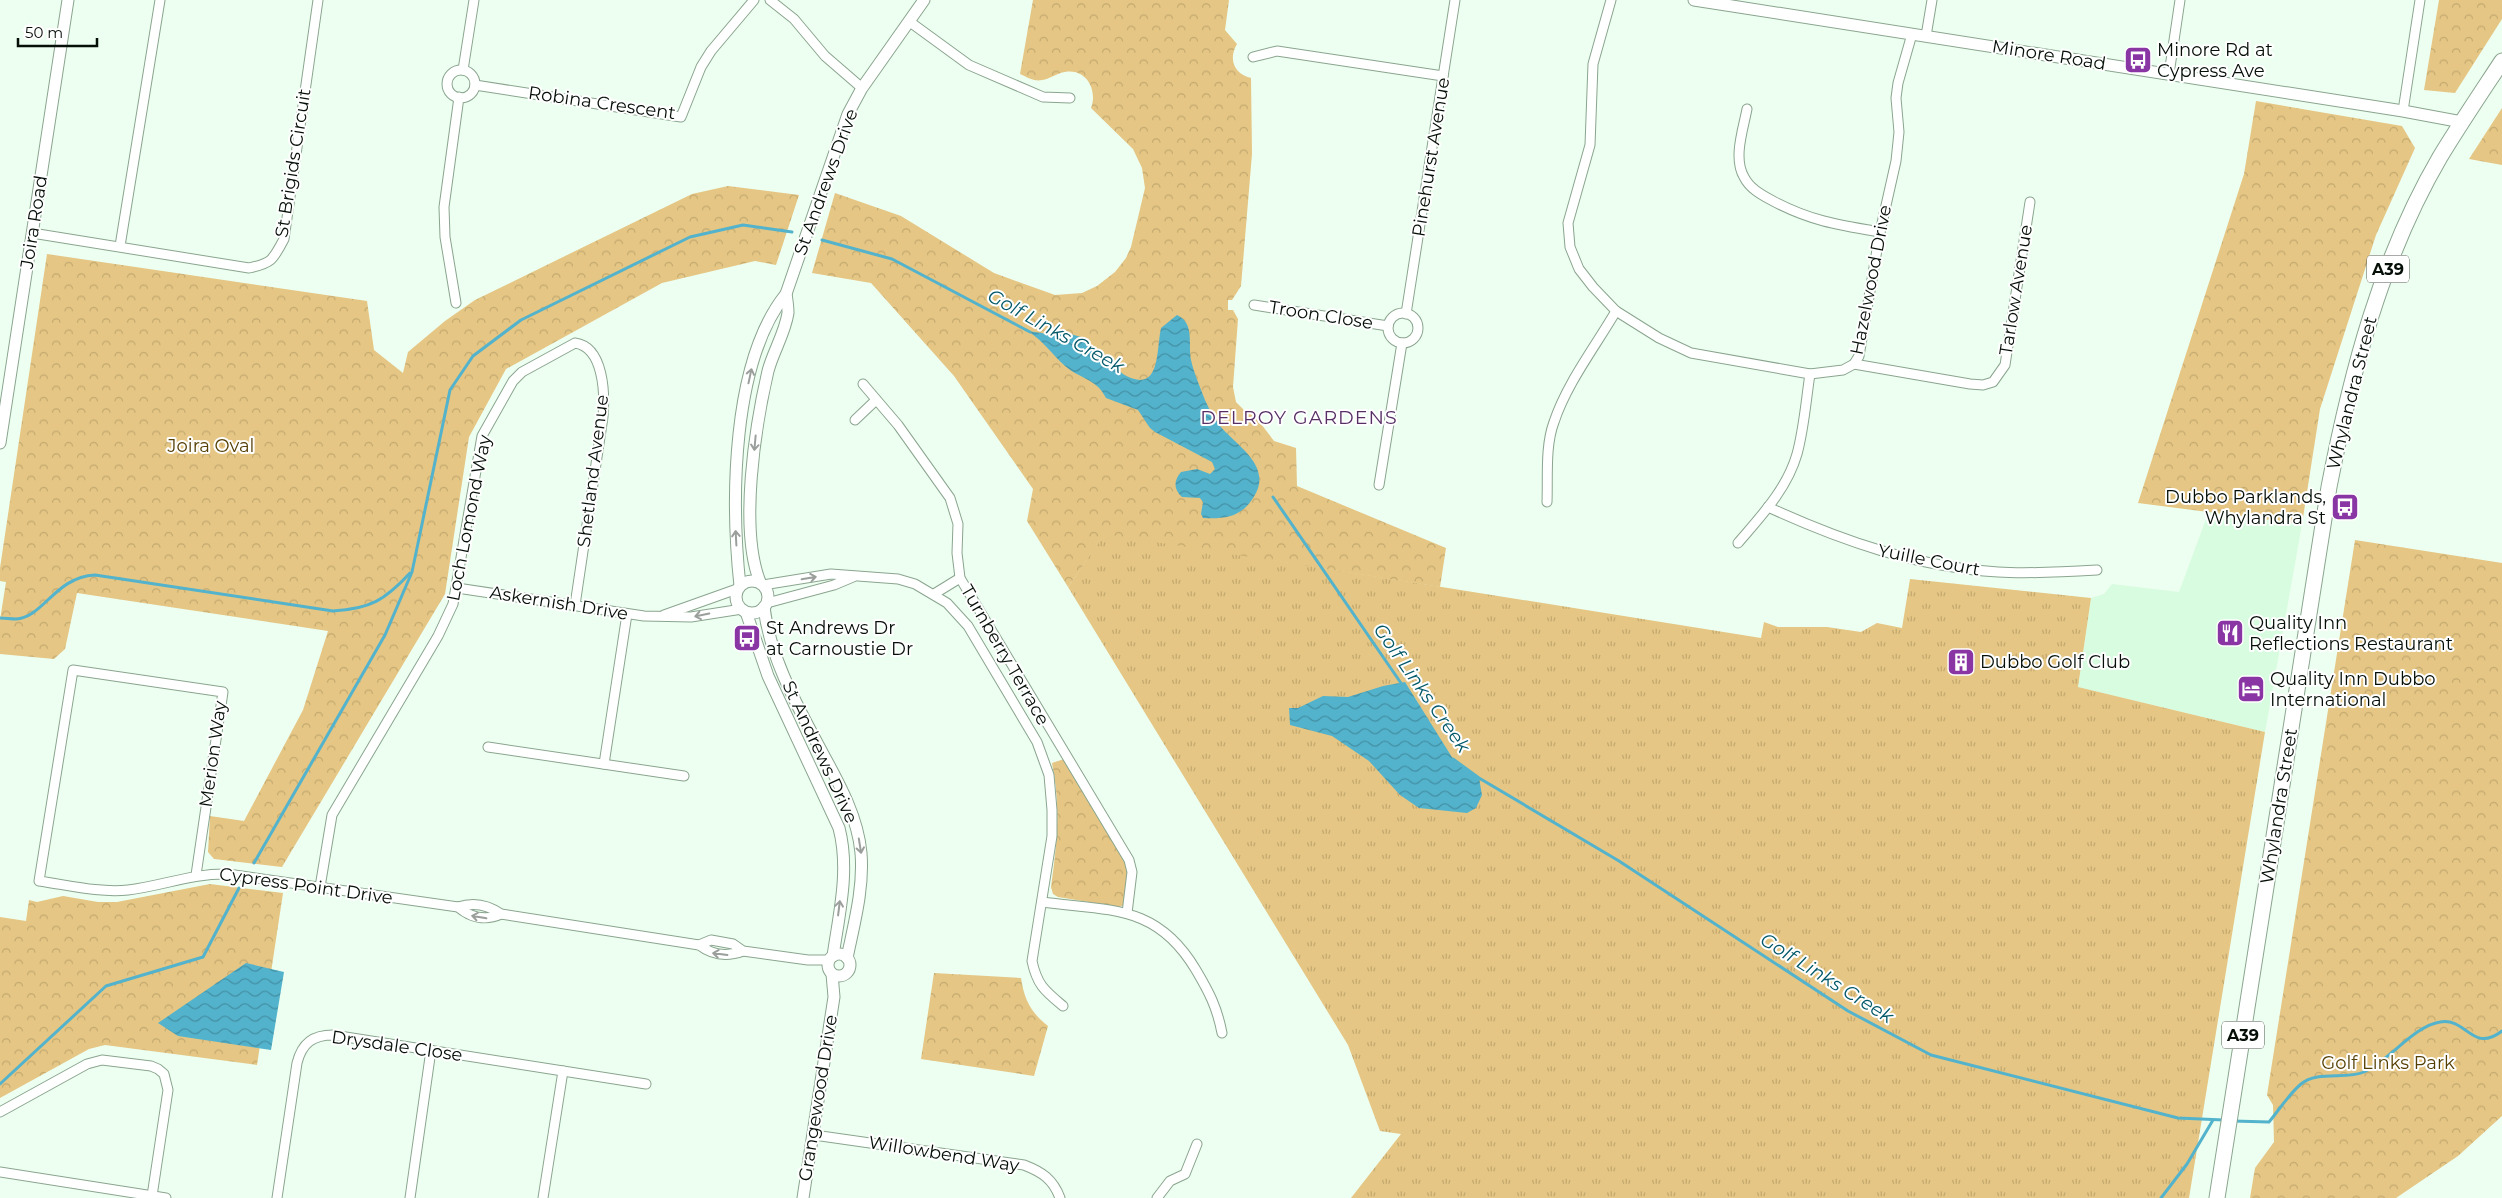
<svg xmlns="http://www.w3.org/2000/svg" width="2502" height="1198" font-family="Montserrat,sans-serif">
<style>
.built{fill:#d8fcdf}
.grass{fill:url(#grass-tufts)}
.park{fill:url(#park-crowns)}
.water{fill:url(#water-waves)}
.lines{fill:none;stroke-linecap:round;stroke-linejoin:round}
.stream{stroke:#53b3cc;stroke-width:3}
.minor-casing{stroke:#8aa58f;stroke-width:11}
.tertiary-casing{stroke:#8aa58f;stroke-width:13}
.trunk-casing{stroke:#8aa58f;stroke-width:17}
.minor{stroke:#fff;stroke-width:9}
.tertiary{stroke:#fff;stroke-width:11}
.trunk{stroke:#fff;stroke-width:15}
.oneway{stroke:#9b9f9c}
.labels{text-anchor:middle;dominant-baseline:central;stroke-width:4;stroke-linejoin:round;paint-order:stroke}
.shield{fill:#fff;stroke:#505651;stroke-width:1}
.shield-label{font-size:16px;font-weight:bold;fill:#050e07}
.poi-label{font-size:18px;fill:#050e07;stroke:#fff;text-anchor:start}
.street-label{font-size:18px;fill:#050e07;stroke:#fff}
.park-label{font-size:18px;fill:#553f03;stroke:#fff}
.water-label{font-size:19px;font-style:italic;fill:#005869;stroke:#fff}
.neighbourhood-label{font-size:19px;letter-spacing:1px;fill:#572f65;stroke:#fff}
</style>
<defs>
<pattern id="grass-tufts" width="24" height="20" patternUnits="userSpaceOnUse" patternTransform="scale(1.25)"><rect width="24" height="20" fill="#e5c684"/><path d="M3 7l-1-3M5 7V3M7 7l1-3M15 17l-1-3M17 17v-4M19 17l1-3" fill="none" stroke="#c3a970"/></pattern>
<pattern id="park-crowns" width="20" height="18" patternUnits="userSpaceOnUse" patternTransform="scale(1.25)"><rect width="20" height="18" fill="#e5c684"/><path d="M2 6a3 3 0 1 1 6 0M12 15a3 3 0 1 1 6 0" fill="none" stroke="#c3a970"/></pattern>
<pattern id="water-waves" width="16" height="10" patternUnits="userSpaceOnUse" patternTransform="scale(1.25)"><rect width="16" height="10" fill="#53b3cc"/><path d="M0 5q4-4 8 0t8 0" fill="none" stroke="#4390a4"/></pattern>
</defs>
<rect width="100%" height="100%" fill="#edfff0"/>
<!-- built -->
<path class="built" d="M2209,511l93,13 -37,208 -187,-45 13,-89 13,-4 8,-10 67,8z"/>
<!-- grass -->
<path class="grass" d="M1105,533l656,105 3,-16 14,5h49l34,5 16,-9 25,5 8,-49 181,19 -13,89 187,45 -76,466h-838l50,-64 -21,-3 -32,-86 -280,-458z"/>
<!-- park -->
<g class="park">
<path d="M1033,0h196l-4,30 12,14c-9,15 -3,30 14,34l1,76 -11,132 -9,14h-4v10h5l5,9 -5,68 3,15 10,10 9,4 19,25 22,7 1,38 149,62 -6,39 -335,-53 -37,53 -41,-66 6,-32 -79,-113 -83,-93 -59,-10 23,-80 66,23 93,57 61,22 27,-2 15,-7 18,-14 11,-14 5,-11 14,-59 -3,-20 -9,-19 -42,-41c7,-18 -5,-40 -26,-36 -8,1 -15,7 -23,8 -8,2 -15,-3 -22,-6z"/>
<path d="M2439,0h63v19l-47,74 -31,-3z"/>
<path d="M2256,101l146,25 13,22 -39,87 -56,174 -18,115 -164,-21 106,-329z"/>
<path d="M2502,108v57l-33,-6z"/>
<path d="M728,186l71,9 -23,70 -21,-4 -93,22 -156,86 -37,68 -24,157 -163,273 -68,-8 -6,-7 2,-36 34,5 59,-111 25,-79 -251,-38 -12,56 -11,10 -54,-5v-34l6,-38 -6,-1v-13l47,-314 320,47 7,49 29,23 5,-21 37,-31 30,-21 217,-106z"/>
<path d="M2355,540l147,23v553l-44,40 -62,42h-146l5,-30 19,-26 -1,-37 -6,-10z"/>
<path d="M1064,759l66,111 -5,35 -6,2 -61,-10 -5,-3 -2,-7c6,-43 10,-81 1,-124z"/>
<path d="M210,884l73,9 -26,172 -152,-20 -16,4 -89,49v-181l26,4 3,-21 8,2 26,-6 35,6h19z"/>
<path d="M934,973l87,5c3,21 10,35 27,48l-14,50 -113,-17z"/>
</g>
<!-- water -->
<g class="water">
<path d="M1177,315c18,8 11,29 14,45 3,13 9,27 14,40 4,9 9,18 15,26 19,22 56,42 31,75 -12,17 -29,18 -48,17l-2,-4 2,-12 -3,-4 -18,-1c-9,-8 -8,-17 -1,-25l16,-3 13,5 5,-5 -3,-7 -57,-30 -5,-4 -12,-18 -32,-12c-9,-19 -26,-19 -41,-32 -13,-12 -22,-25 -37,-35l20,3 19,-1 14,4 42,37c38,22 33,-23 38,-46z"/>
<path d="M1405,682l50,80 24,16 3,17 -6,13 -9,5 -48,-5 -19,-13 -31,-34 -37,-25 -42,-11 -1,-17h9l25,-12 25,1 35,-11z"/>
<path d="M246,963l38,9 -13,78 -93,-14 -20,-13z"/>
</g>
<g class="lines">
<!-- stream -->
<g class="stream">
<path d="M822,240l70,19 138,73"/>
<path d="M1273,497l130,189"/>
<path d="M0,618c5,0 11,1 16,1 28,-2 39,-42 79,-44l238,36c37,-2 52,-11 77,-38"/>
<path d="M1453,759l26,19 140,83 229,150 83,44 247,63 46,2"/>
<path d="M254,863l131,-228 27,-63 38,-182 23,-34 48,-36 169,-83 53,-12 49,7"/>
<path d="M0,1084l106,-98 97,-29 36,-69"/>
<path d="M2233,1121l36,1c10,-12 20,-28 32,-38 16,-14 45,-4 63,-12 26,-12 50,-46 76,-50 27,-5 32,32 62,9"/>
<path d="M2161,1198l26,-34 26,-44"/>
</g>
<!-- minor casing -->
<g class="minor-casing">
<g id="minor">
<path d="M770,0l24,19 31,37 37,32"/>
<path d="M1611,0l-18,64 -3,81 -22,78 2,24 9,22 14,18 23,24 43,27 32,15 119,21 33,-4 11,-6 5,-8 21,-124 16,-71 3,-29 -3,-34 2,-15 14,-49"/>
<path d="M910,22l59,43 74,32 27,1"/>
<path d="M1926,36l6,-36"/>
<path d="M1253,57l24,-6 166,25"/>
<path d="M463,70l11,-70"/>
<circle cx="461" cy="84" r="14"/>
<path d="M2169,74l11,-74"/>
<path d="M475,85l206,32 20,-50 10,-16 43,-51"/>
<path d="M1747,109c-4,21 -14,49 -3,68 6,12 18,18 29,24 38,20 65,24 107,31"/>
<path d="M2403,111l17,-111"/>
<path d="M32,233l217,35c23,-5 24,-8 35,-29l34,-239"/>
<path d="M120,246l40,-246"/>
<path d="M456,303l-11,-66 -1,-30 15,-110"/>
<path d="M1254,305l134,21"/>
<circle cx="1403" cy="328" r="15"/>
<path d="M1406,314l49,-314"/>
<path d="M1854,364l116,20 13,1 10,-3 12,-17 25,-163"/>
<path d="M863,384l35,41 52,73 8,26 -1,29 3,25 169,282 3,12 -5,41"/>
<path d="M855,420l21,-20"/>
<path d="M1379,485l23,-142"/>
<path d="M1547,502c1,-25 -2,-56 7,-80 13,-39 41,-75 62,-111"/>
<path d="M1768,507c74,34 149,60 230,65 32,2 66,0 99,-2"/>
<path d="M1738,543c23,-27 49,-54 59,-89 7,-25 9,-54 13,-80"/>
<path d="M763,585l68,-11 67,5 17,5 32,19 21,23 69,116 12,33 3,35v26l-20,125c5,24 13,30 31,45"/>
<path d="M457,588l187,28 47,1 51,-8"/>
<path d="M934,594l26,-16"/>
<path d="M767,603l67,-18 19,-8"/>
<path d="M664,615l73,-26"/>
<path d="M488,747l196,29"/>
<path d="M604,764l23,-150"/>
<path d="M196,875l27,-183 -150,-22 -34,211c29,4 60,12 89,9 34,-4 65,-17 100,-16l230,33c13,11 28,14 43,7"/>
<path d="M320,887l12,-72 106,-179 15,-32 29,-168 31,-55 9,-9 53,-29c29,4 30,51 28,74l-28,188"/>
<path d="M1042,902c68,9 115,2 154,68 13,22 21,37 26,63"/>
<path d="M458,907c15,-5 29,-3 43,7l198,31c13,10 28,12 44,6"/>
<path d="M699,945l12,-5 22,4 10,7 65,9h22"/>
<path d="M0,1112l87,-48 15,-4 49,6 7,3 6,5 4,16 -16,106"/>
<path d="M814,1135l210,30c18,7 29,14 36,33"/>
<path d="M0,1172l166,26"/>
<path d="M277,1198l20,-135c5,-20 16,-28 36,-28l313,49"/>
<path d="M410,1198l21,-148"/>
<path d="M543,1198l20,-127"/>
<path d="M1157,1198l13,-17 15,-7 12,-30"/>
</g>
</g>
<!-- tertiary casing -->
<g class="tertiary-casing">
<g id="tertiary">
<path d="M1694,0l709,111 59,11"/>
<path d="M0,443l68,-443"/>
<circle cx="752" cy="597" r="16"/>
<path d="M760,582c-21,-53 -5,-155 8,-211 5,-19 17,-38 20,-58 0,-6 -1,-13 -2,-19"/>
<path d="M740,586c-9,-84 -9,-224 46,-292l62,-180 14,-26 62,-88"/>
<path d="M764,607c6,52 35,102 59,147 17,31 35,64 38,99 3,35 -7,71 -14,105"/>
<path d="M746,612l22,64 71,152c11,42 0,86 -6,128"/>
<circle cx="839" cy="965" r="11"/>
<path d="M803,1198l31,-201 -2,-23"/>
</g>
</g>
<!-- trunk casing -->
<g class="trunk-casing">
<path id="trunk" d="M2217,1198l112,-711c22,-114 52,-229 111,-330 20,-33 41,-64 62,-96"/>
</g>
<!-- minor -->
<use href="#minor" class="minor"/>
<!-- tertiary -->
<use href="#tertiary" class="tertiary"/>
<!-- trunk -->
<use href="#trunk" class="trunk"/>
</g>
<!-- one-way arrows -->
<defs><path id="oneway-shaft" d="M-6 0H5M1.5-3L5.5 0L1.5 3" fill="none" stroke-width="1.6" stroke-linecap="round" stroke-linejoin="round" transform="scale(1.25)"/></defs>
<g class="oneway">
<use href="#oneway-shaft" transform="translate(750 376) rotate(-78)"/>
<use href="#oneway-shaft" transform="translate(755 443) rotate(95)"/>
<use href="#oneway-shaft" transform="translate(736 538) rotate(-93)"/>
<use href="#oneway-shaft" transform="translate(809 578) rotate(-10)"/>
<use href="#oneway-shaft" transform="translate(702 615) rotate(168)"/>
<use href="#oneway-shaft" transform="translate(860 846) rotate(81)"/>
<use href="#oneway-shaft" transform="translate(839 908) rotate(-83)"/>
<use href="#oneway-shaft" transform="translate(479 917) rotate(-170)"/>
<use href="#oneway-shaft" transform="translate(720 954) rotate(-173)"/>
</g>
<!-- icons -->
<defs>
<g id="bus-square" transform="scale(1.4375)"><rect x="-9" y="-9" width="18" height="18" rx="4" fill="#8935a4" stroke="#fff"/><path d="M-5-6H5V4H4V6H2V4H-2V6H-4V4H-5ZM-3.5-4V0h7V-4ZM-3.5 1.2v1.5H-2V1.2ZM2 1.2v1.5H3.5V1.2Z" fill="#fff"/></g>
<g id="restaurant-square" transform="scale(1.4375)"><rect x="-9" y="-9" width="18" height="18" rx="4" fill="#8935a4" stroke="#fff"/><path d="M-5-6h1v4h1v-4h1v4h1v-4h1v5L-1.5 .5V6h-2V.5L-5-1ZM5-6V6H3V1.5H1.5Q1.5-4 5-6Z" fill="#fff"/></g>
<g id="building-square" transform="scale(1.4375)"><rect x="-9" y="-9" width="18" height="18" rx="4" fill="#8935a4" stroke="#fff"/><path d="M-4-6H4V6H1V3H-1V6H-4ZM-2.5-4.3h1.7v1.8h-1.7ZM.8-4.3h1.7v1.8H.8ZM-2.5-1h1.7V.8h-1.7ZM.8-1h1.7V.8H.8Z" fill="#fff"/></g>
<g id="hotel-square" transform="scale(1.4375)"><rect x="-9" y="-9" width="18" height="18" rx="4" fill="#8935a4" stroke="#fff"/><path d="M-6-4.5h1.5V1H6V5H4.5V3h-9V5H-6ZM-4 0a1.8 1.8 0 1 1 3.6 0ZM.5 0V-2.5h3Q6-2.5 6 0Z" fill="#fff"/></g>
</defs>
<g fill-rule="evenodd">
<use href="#bus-square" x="2138" y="60"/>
<use href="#bus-square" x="2345" y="507"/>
<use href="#restaurant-square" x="2230" y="633"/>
<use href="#bus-square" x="747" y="638"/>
<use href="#building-square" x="1961" y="662"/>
<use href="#hotel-square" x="2251" y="689"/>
</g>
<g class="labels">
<!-- shield labels -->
<g class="shield">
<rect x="2367" y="255.5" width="42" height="27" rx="4"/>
<rect x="2222" y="1021.5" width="42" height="27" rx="4"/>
</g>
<g class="shield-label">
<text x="2388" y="269">A39</text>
<text x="2243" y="1035">A39</text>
</g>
<!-- poi labels -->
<g class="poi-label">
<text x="2157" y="50">Minore Rd at<tspan x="2157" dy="21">Cypress Ave</tspan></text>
<text x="2326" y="497" text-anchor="end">Dubbo Parklands,<tspan x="2326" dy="21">Whylandra St</tspan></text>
<text x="2249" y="623">Quality Inn<tspan x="2249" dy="21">Reflections Restaurant</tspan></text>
<text x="766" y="628">St Andrews Dr<tspan x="766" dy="21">at Carnoustie Dr</tspan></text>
<text x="1980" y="662">Dubbo Golf Club</text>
<text x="2270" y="679">Quality Inn Dubbo<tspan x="2270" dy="21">International</tspan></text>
</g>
<!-- street labels -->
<g class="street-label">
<text transform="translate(2049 55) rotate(9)">Minore Road</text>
<text transform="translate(602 103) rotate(8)">Robina Crescent</text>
<text transform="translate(1431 157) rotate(-81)">Pinehurst Avenue</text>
<text transform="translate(293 163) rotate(-81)">St Brigids Circuit</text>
<text transform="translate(826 182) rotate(-70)">St Andrews Drive</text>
<text transform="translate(34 222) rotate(-81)">Joira Road</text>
<text transform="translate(1871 280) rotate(-79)">Hazelwood Drive</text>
<text transform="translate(2016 290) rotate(-81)">Tarlow Avenue</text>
<text transform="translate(1321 315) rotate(9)">Troon Close</text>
<text transform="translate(2352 393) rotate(-76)">Whylandra Street</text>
<text transform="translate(593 471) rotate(-83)">Shetland Avenue</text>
<text transform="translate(469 518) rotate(-79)">Loch Lomond Way</text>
<text transform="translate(1929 560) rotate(11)">Yuille Court</text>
<text transform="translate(559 603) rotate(9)">Askernish Drive</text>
<text transform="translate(1005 655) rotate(60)">Turnberry Terrace</text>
<text transform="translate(820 752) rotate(65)">St Andrews Drive</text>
<text transform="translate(213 754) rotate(-82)">Merion Way</text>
<text transform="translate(2279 806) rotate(-81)">Whylandra Street</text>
<text transform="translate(306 886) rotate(8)">Cypress Point Drive</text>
<text transform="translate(397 1046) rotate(8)">Drysdale Close</text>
<text transform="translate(818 1098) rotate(-81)">Grangewood Drive</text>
<text transform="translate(944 1154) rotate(9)">Willowbend Way</text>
</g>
<!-- park labels -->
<g class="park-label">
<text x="211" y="446">Joira Oval</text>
<text x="2388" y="1063">Golf Links Park</text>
</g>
<!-- water labels -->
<g class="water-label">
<text transform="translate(1056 331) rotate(29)">Golf Links Creek</text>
<text transform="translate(1422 688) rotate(55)">Golf Links Creek</text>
<text transform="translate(1827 978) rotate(32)">Golf Links Creek</text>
</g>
<!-- neighbourhood labels -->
<g class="neighbourhood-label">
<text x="1299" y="417">DELROY GARDENS</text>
</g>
</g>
<!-- scale -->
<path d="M18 38v8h79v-8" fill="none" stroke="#050e07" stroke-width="2.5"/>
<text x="25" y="38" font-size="15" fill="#050e07" stroke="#ffffff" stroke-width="4" paint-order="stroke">50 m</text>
</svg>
